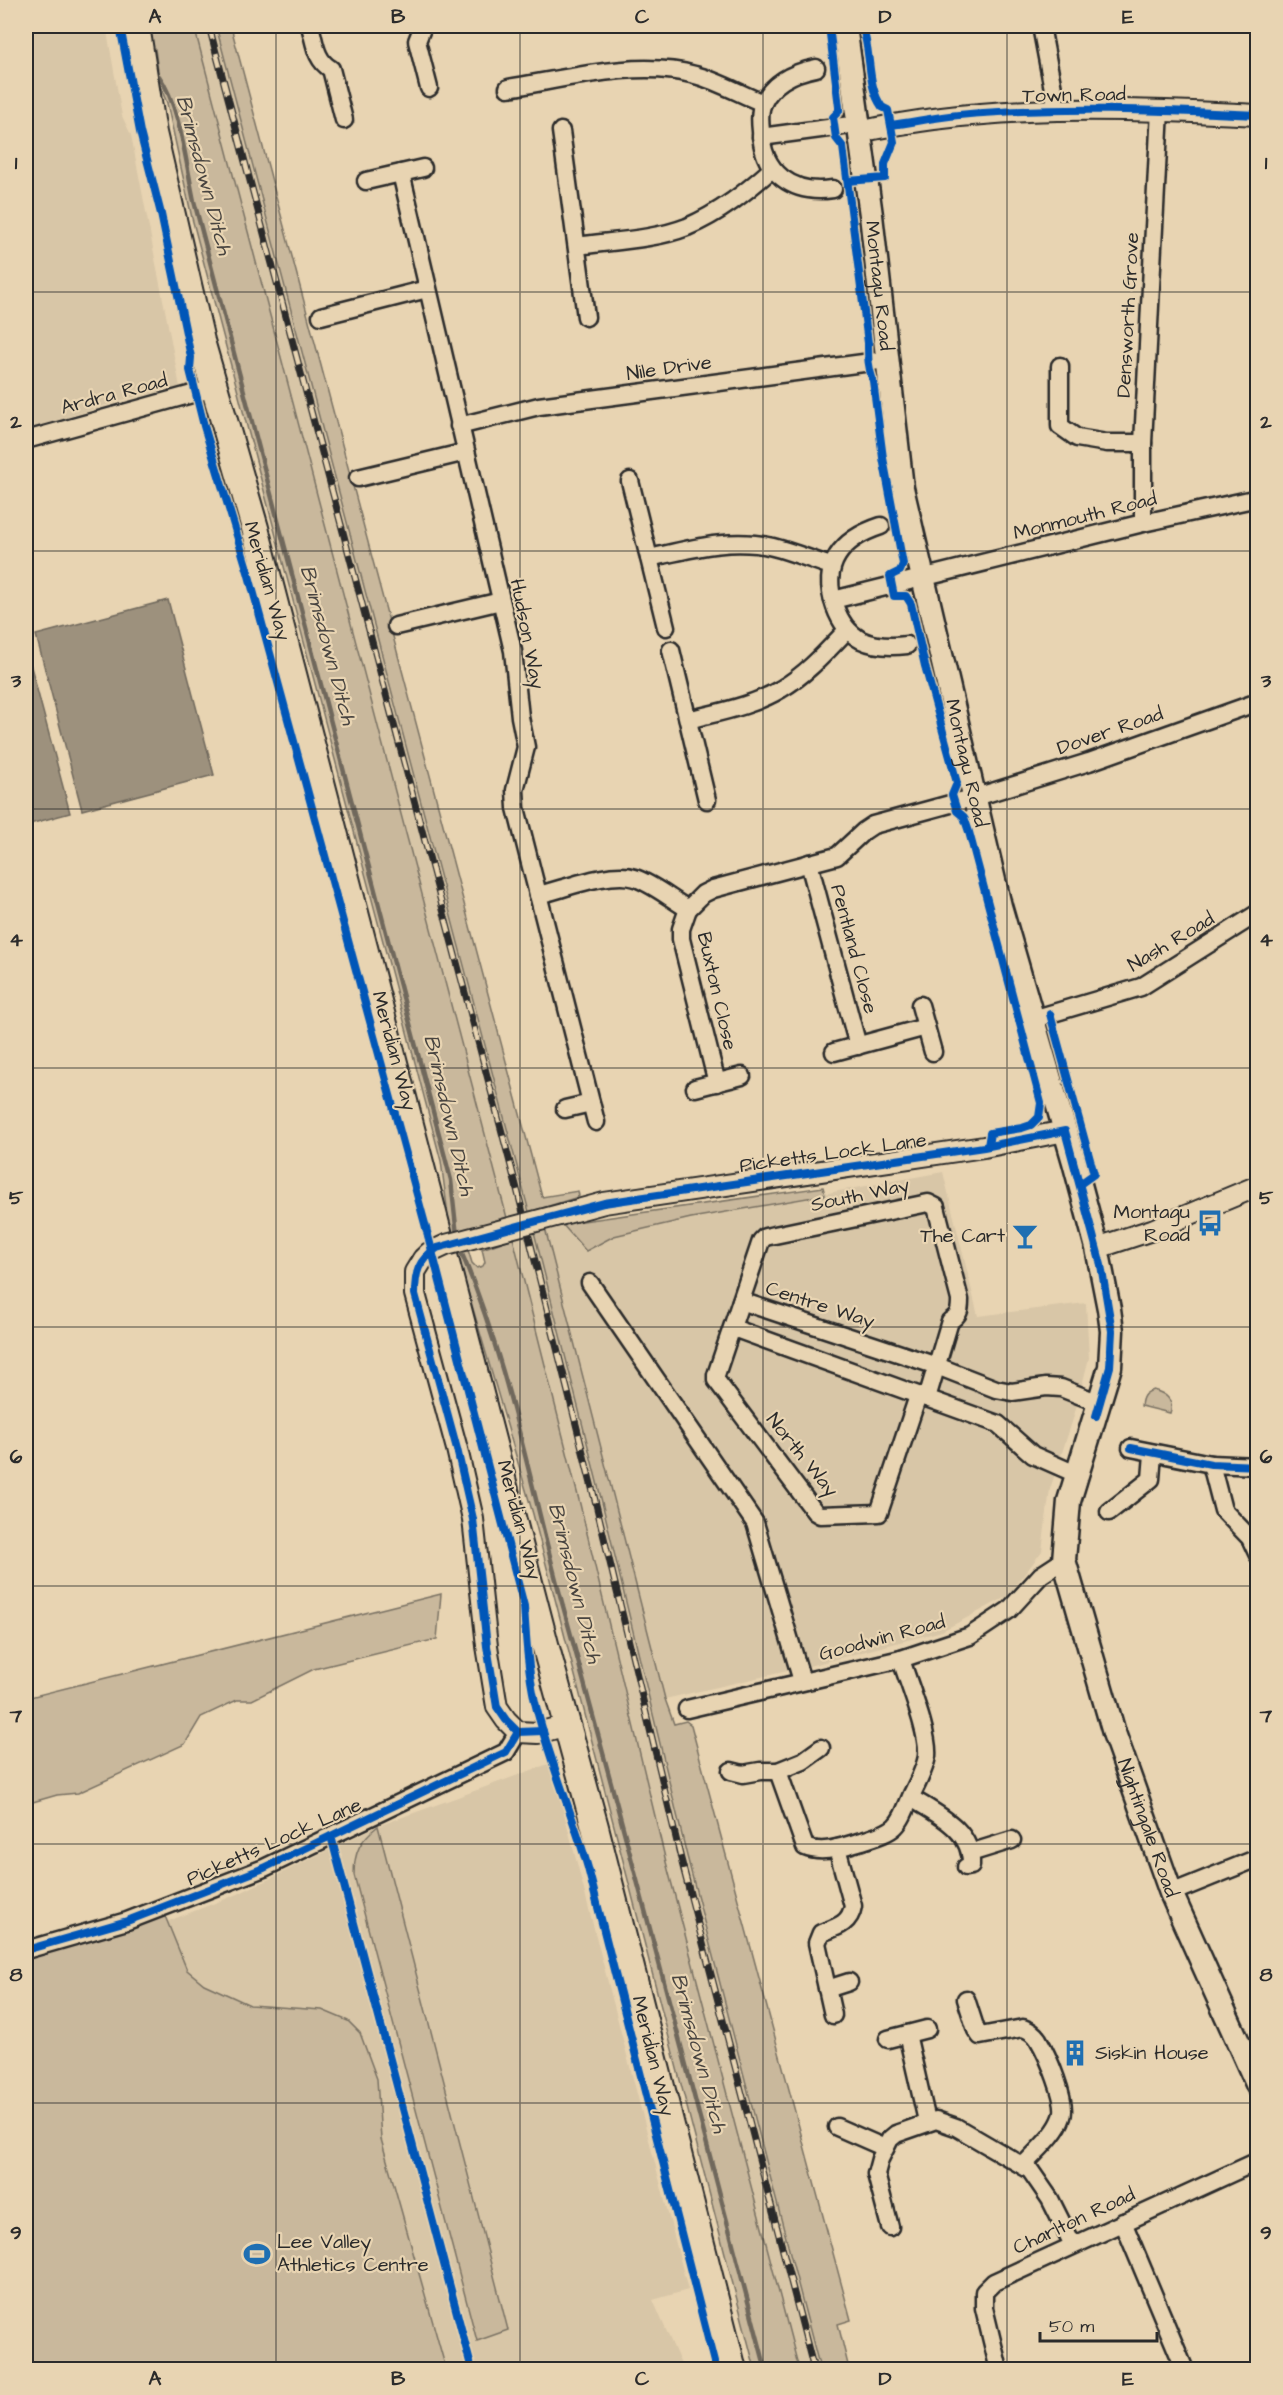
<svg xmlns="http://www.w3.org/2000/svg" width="1283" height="2395" font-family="'Architects Daughter',sans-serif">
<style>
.built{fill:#d8c6a7}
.green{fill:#c9b89c;stroke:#7a7264;stroke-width:1.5}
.water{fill:#9d917d;stroke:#6f685c;stroke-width:1.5}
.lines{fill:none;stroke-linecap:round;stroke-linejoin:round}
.stream{stroke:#6f685c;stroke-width:4.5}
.minor-casing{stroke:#2b2b2b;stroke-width:21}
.tertiary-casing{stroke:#2b2b2b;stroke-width:24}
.secondary-casing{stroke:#2b2b2b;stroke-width:27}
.primary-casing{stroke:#2b2b2b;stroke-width:30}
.minor{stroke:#e8d4b2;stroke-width:16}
.tertiary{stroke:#e8d4b2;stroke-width:20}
.secondary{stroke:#e8d4b2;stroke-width:22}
.primary{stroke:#e8d4b2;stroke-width:26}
.rail-casing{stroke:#2b2b2b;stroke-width:7}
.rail{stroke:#e8d4b2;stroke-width:4.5;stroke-dasharray:14;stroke-linecap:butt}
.tertiary-bridge-casing{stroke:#2b2b2b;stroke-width:24;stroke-linecap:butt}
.tertiary-bridge{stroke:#e8d4b2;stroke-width:20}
.cycleway-casing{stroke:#e8d4b2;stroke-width:11}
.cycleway{stroke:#0057b8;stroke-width:8}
.grid{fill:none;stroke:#2b2b2b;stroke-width:1.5;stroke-opacity:0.55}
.labels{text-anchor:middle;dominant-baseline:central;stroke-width:4.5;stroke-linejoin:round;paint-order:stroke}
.street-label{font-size:20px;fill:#2b2b2b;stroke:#e8d4b2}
.poi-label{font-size:20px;fill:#2b2b2b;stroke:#e8d4b2;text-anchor:end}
.water-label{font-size:21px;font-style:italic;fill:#484440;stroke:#e8d4b2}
.neatline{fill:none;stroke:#2b2b2b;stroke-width:2}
.grid-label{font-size:20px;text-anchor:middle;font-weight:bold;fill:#2b2b2b}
</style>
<rect width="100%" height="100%" fill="#e8d4b2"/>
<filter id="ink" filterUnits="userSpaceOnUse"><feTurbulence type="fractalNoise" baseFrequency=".0167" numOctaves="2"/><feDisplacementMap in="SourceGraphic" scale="12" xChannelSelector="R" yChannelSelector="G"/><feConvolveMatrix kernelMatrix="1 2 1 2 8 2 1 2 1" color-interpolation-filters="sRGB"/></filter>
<g filter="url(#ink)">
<!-- built -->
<g class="built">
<path d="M26,26h80l16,90 9,19 49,252 -54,12 -100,31z"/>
<path d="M194,26h22l307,1162 78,310 86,358 133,513h-21l-133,-507 -86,-358 -79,-311z"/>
<path d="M943,1172l35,144 108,-13 3,55 -15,58 -24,73 -8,62 -34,45 -66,35 -137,36 -140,32 -120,-471 17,-4 25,27 27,-15 77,-18z"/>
<path d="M551,1763l137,527 -35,10 30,69 -657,1v-405l140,-43 72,-28 140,-68z"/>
</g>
<!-- green -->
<g class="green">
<path d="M146,26h48l313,1192 -45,12 10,33 5,5 6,-2 2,-4 -3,-13 31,-11 67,266 86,358 133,507h-44l-222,-855 -83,-284 -9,-69 -249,-943 -25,-115 -7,-17 -5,-37h-6z"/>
<path d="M216,26h18l-3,1 311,1170 36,-6 1,5 -4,2 -46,14z"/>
<path d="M823,1187l2,8 -134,23 -77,18 -28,15 -24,-27z"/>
<path d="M545,1228l120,471 9,25 12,-3 5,4 160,595 -13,4 11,45h-29l-133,-513 -86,-358 -67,-266z"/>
<path d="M1153,1390c12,3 22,10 17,23l-29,-7c1,-9 3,-13 12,-16z"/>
<path d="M441,1594l-4,45 -123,30 -62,31h-15l-36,17 -16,27 -107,49 -21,2 -31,9v-106z"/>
<path d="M378,1826l130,504 -31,11 -123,-466c0,-23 6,-35 24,-49z"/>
<path d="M165,1916l22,54 17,14 46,21 72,5 26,11 12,12 17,46 4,60 65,230 -420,1v-405l3,-1 -1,-5z"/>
</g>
<!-- water -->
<g class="water">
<path d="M168,600l46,175 -132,35 -46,-175z"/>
<path d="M26,648l44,165 -44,12z"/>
</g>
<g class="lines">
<!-- stream -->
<g class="stream">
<path d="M112,26l2,3"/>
<path d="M159,76c21,30 27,88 35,125l257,979 6,56"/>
<path d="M459,1247c50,115 71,239 104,359 70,254 136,509 203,764"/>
</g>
<!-- minor casing -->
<g class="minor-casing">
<g id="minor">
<path d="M310,26c5,16 5,34 21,43l13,51"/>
<path d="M423,26l-6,15 12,47"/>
<path d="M1041,26l16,84"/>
<path d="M816,68c-21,4 -43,14 -53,35 -4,8 -3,19 -2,28 1,42 32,64 72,58"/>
<path d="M508,88c57,-9 131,-29 187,-13 23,6 45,19 68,28"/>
<path d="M561,131l25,186"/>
<path d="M761,137l97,-13"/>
<path d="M401,173l112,478 7,66 6,30 -11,43 1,18 80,314"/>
<path d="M366,181l57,-13"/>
<path d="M577,246c35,-5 77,-6 110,-19 33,-14 59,-35 85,-58"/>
<path d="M321,316l106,-27"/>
<path d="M1060,366v60l17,12 30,5h36"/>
<path d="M459,426l80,-20 347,-46"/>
<path d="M26,440l188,-52"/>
<path d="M358,478l108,-26"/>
<path d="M630,481l36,146"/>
<path d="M1143,523v-80l17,-333"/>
<path d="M881,526c-40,13 -61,39 -46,81 5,14 13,26 26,33 15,7 30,7 46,5"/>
<path d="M649,558c41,-9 82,-21 124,-11 20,5 39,13 58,19"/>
<path d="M833,600l310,-77 115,-25"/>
<path d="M396,626l105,-25"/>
<path d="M671,650l36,150"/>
<path d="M688,720c31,-8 65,-14 93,-31 26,-15 46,-38 66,-59"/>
<path d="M809,863l49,183"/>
<path d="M538,895c26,-6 72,-25 97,-17 18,6 36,21 53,31l15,-15 10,-5 124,-33 27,-25 9,-6 103,-28 113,-35 169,-60"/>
<path d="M688,909l-7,20v10l36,144"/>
<path d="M920,1005l13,47"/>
<path d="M1033,1019l108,-32 117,-74"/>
<path d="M834,1052l92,-25"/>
<path d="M695,1088l47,-12"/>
<path d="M565,1109l26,-6"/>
<path d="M590,1283l165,240 47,158"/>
<path d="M741,1301l196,65 59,23 16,3 34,-5 15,1 38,15"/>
<path d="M733,1328l265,96 35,31 43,19"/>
<path d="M918,1396l-39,117 -59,2 -5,-3 -99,-132v-5l45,-134 4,-4 163,-34 8,4 24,93c0,11 -1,15 -10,21l-23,77"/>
<path d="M1131,1448l80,16 47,2"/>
<path d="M1211,1464l12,46 27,28 8,17"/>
<path d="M1109,1512l42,-33 2,-25"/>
<path d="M687,1709l214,-50 69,-23 39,-26 32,-35 23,-15"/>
<path d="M731,1771l12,3 17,-3h18l25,-10 18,-13"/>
<path d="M778,1771l27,76c19,8 38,-1 57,-6 36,-11 36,-13 50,-47 6,-12 13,-25 15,-38 2,-24 -19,-73 -26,-97"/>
<path d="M911,1798c26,16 62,32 60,68l-5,1"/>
<path d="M970,1853l42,-13"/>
<path d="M1171,1893l87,-35"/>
<path d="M26,1950l101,-29 137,-53 242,-116 12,-20"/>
<path d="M827,1989l22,-7"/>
<path d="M966,1999l10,31 4,6 43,-8c6,2 11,5 15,11 9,15 30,63 24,78 -6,18 -26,34 -38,48"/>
<path d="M833,2015l-16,-72 4,-10c16,-6 29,-9 32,-27l-16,-58"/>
<path d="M907,2034l20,87"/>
<path d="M888,2039l39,-10"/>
<path d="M837,2127l48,21"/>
<path d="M1123,2222l62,148"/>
<path d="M890,2227l-14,-53 4,-15 10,-20 6,-5 40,-14 20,7 74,43 20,29 23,46"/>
<path d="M999,2370l-15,-62v-16l10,-10 264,-121"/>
</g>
</g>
<!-- tertiary casing -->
<g class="tertiary-casing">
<g id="tertiary">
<path d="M859,132c131,-29 266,-24 399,-17"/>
<path d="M563,1214l41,-11 380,-56 81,-16"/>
<path d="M1097,1248l55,-18 106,-44"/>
<path d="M423,1259l-8,13v22l42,155 16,70 14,127 10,61 9,13 12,12 20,1 29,-8"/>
</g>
</g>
<!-- secondary casing -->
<g class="secondary-casing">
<g id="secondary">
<path id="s1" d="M845,26l26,189 31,273 98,418 74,256 23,86 12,61 3,22 -2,36 -41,134 -5,59 50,173 57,160 87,193"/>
</g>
</g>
<!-- primary casing -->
<g class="primary-casing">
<path id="primary" d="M136,26l17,107 48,208 54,187 291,1120 49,179 138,543"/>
</g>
<!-- minor -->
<use href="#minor" class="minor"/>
<!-- tertiary -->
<use href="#tertiary" class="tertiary"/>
<!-- secondary -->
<use href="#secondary" class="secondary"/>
<!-- primary -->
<use href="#primary" class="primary"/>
<!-- rail casing -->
<g class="rail-casing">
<path id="rail" d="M209,26l308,1163 78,311 86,359 133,511"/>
</g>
<!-- rail -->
<use href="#rail" class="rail"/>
<!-- tertiary-bridge casing -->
<g class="tertiary-bridge-casing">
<path id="tertiary-bridge" d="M423,1259l6,-6 17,-8 117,-31"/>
</g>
<!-- tertiary-bridge -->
<use href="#tertiary-bridge" class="tertiary-bridge"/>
<!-- cycleway casing -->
<g class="cycleway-casing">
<g id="cycleway">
<path d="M120,26l20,106 21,82 30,143 -1,13 14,56 44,146 177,652 99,382c2,32 4,65 11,96 13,56 37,110 53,166l128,502"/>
<path d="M829,26l10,81v4l-6,6 3,21 7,9 25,196c0,16 0,23 5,38l10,77 20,106 -3,7 -10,5 4,20h12l5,8 14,62 32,117 -5,12 5,16 7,6 5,15 72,271 -2,14 -8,8 -9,3 -32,5 -2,13"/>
<path d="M891,125c23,-3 45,-8 68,-10 99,-9 199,-5 299,0"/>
<path d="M848,181l37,-3v-14l9,-22 -6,-32 -6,-3c-16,-22 -10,-56 -20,-81"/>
<path d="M1050,1014l44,160 -14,10"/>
<path d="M1131,1448l80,16 47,2"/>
<path d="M543,1731l-25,1 -12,-12 -9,-13 -10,-61 -14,-127 -16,-70 -42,-155c0,-21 3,-34 22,-46l167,-45 380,-56 81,-16 36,134 11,66 -2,36 -14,49"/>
<path d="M331,1836l141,534"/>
<path d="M26,1950l101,-29 137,-53 242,-116 12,-20"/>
</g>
</g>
<!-- cycleway -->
<use href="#cycleway" class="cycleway"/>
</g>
</g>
<!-- grid -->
<path class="grid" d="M276,26v2344M520,26v2344M763,26v2344M1007,26v2344M26,292h1232M26,551h1232M26,809h1232M26,1068h1232M26,1327h1232M26,1586h1232M26,1844h1232M26,2103h1232"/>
<!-- icons -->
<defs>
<g id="bus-bare" transform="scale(2.07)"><path d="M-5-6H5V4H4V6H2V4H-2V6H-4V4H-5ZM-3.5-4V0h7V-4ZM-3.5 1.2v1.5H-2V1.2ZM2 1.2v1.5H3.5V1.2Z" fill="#1f6fb2" stroke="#e8d4b2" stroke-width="2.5" paint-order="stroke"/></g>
<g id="bar-bare" transform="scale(2.07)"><path d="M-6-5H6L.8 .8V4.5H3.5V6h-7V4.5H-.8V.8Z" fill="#1f6fb2" stroke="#e8d4b2" stroke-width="2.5" paint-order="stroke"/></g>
<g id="building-bare" transform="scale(2.07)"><path d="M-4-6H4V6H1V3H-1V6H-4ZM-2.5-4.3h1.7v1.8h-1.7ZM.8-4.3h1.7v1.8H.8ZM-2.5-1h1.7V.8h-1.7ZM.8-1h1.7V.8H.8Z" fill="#1f6fb2" stroke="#e8d4b2" stroke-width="2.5" paint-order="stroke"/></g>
<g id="stadium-bare" transform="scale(2.07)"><path d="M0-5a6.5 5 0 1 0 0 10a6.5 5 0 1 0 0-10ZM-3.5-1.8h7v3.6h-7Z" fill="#1f6fb2" stroke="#e8d4b2" stroke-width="2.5" paint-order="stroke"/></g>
</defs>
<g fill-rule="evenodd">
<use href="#bus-bare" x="1210" y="1223"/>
<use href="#bar-bare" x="1025" y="1236"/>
<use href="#building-bare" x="1075" y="2053"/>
<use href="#stadium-bare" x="257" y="2254"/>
</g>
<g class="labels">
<!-- street labels -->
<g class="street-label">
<text transform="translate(1074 95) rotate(-1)">Town Road</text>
<text stroke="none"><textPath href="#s1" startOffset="262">Montagu Road</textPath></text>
<text transform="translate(1128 315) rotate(-87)">Densworth Grove</text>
<text transform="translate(669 368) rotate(-8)">Nile Drive</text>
<text transform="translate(114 394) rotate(-15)">Ardra Road</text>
<text transform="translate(1085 516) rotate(-14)">Monmouth Road</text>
<text transform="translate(267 581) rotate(74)">Meridian Way</text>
<text transform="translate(527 634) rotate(79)">Hudson Way</text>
<text transform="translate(1110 731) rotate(-19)">Dover Road</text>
<text stroke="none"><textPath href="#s1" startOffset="748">Montagu Road</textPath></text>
<text transform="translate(1171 942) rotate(-31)">Nash Road</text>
<text transform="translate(854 949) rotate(75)">Pentland Close</text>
<text transform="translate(717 991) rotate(77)">Buxton Close</text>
<text transform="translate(394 1051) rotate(75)">Meridian Way</text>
<text transform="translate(833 1153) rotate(-8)">Picketts Lock Lane</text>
<text transform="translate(860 1195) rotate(-12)">South Way</text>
<text transform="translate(820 1305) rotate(18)">Centre Way</text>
<text transform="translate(802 1455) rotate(51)">North Way</text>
<text transform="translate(519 1520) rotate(75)">Meridian Way</text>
<text transform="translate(882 1638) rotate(-15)">Goodwin Road</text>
<text stroke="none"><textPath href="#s1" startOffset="1851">Nightingale Road</textPath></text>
<text transform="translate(274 1842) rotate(-24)">Picketts Lock Lane</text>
<text transform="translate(653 2056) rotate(76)">Meridian Way</text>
<text transform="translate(1074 2221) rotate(-25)">Charlton Road</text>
</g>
<!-- poi labels -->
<g class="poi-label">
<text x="1190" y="1212">Montagu<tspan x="1190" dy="23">Road</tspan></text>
<text x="1005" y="1236">The Cart</text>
<text x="1095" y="2053" text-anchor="start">Siskin House</text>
<text x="277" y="2242" text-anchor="start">Lee Valley<tspan x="277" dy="23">Athletics Centre</tspan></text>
</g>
<!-- water labels -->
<g class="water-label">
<text transform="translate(204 175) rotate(75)">Brimsdown Ditch</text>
<text transform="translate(328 645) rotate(75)">Brimsdown Ditch</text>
<text transform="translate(449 1115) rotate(77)">Brimsdown Ditch</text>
<text transform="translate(575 1583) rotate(76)">Brimsdown Ditch</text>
<text transform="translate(699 2053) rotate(75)">Brimsdown Ditch</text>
</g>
</g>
<!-- margin -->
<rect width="1283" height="2395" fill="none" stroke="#e8d4b2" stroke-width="66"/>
<!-- scale -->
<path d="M1040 2332v9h117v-9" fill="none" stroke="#2b2b2b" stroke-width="3"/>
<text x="1049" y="2332" font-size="18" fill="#2b2b2b" stroke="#e8d4b2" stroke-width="4.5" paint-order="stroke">50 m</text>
<rect x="33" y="33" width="1217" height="2329" class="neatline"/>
<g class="grid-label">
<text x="155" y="23">A</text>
<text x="398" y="23">B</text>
<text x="642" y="23">C</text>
<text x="885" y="23">D</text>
<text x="1128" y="23">E</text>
<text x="16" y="169">1</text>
<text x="1266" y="169">1</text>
<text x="16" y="428">2</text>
<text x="1266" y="428">2</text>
<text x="16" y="687">3</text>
<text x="1266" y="687">3</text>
<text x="16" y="946">4</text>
<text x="1266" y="946">4</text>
<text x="16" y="1204">5</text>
<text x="1266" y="1204">5</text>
<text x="16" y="1463">6</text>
<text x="1266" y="1463">6</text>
<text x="16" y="1722">7</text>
<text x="1266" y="1722">7</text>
<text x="16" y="1981">8</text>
<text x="1266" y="1981">8</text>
<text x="16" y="2239">9</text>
<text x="1266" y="2239">9</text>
<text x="155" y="2385">A</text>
<text x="398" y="2385">B</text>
<text x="642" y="2385">C</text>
<text x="885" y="2385">D</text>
<text x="1128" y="2385">E</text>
</g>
</svg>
